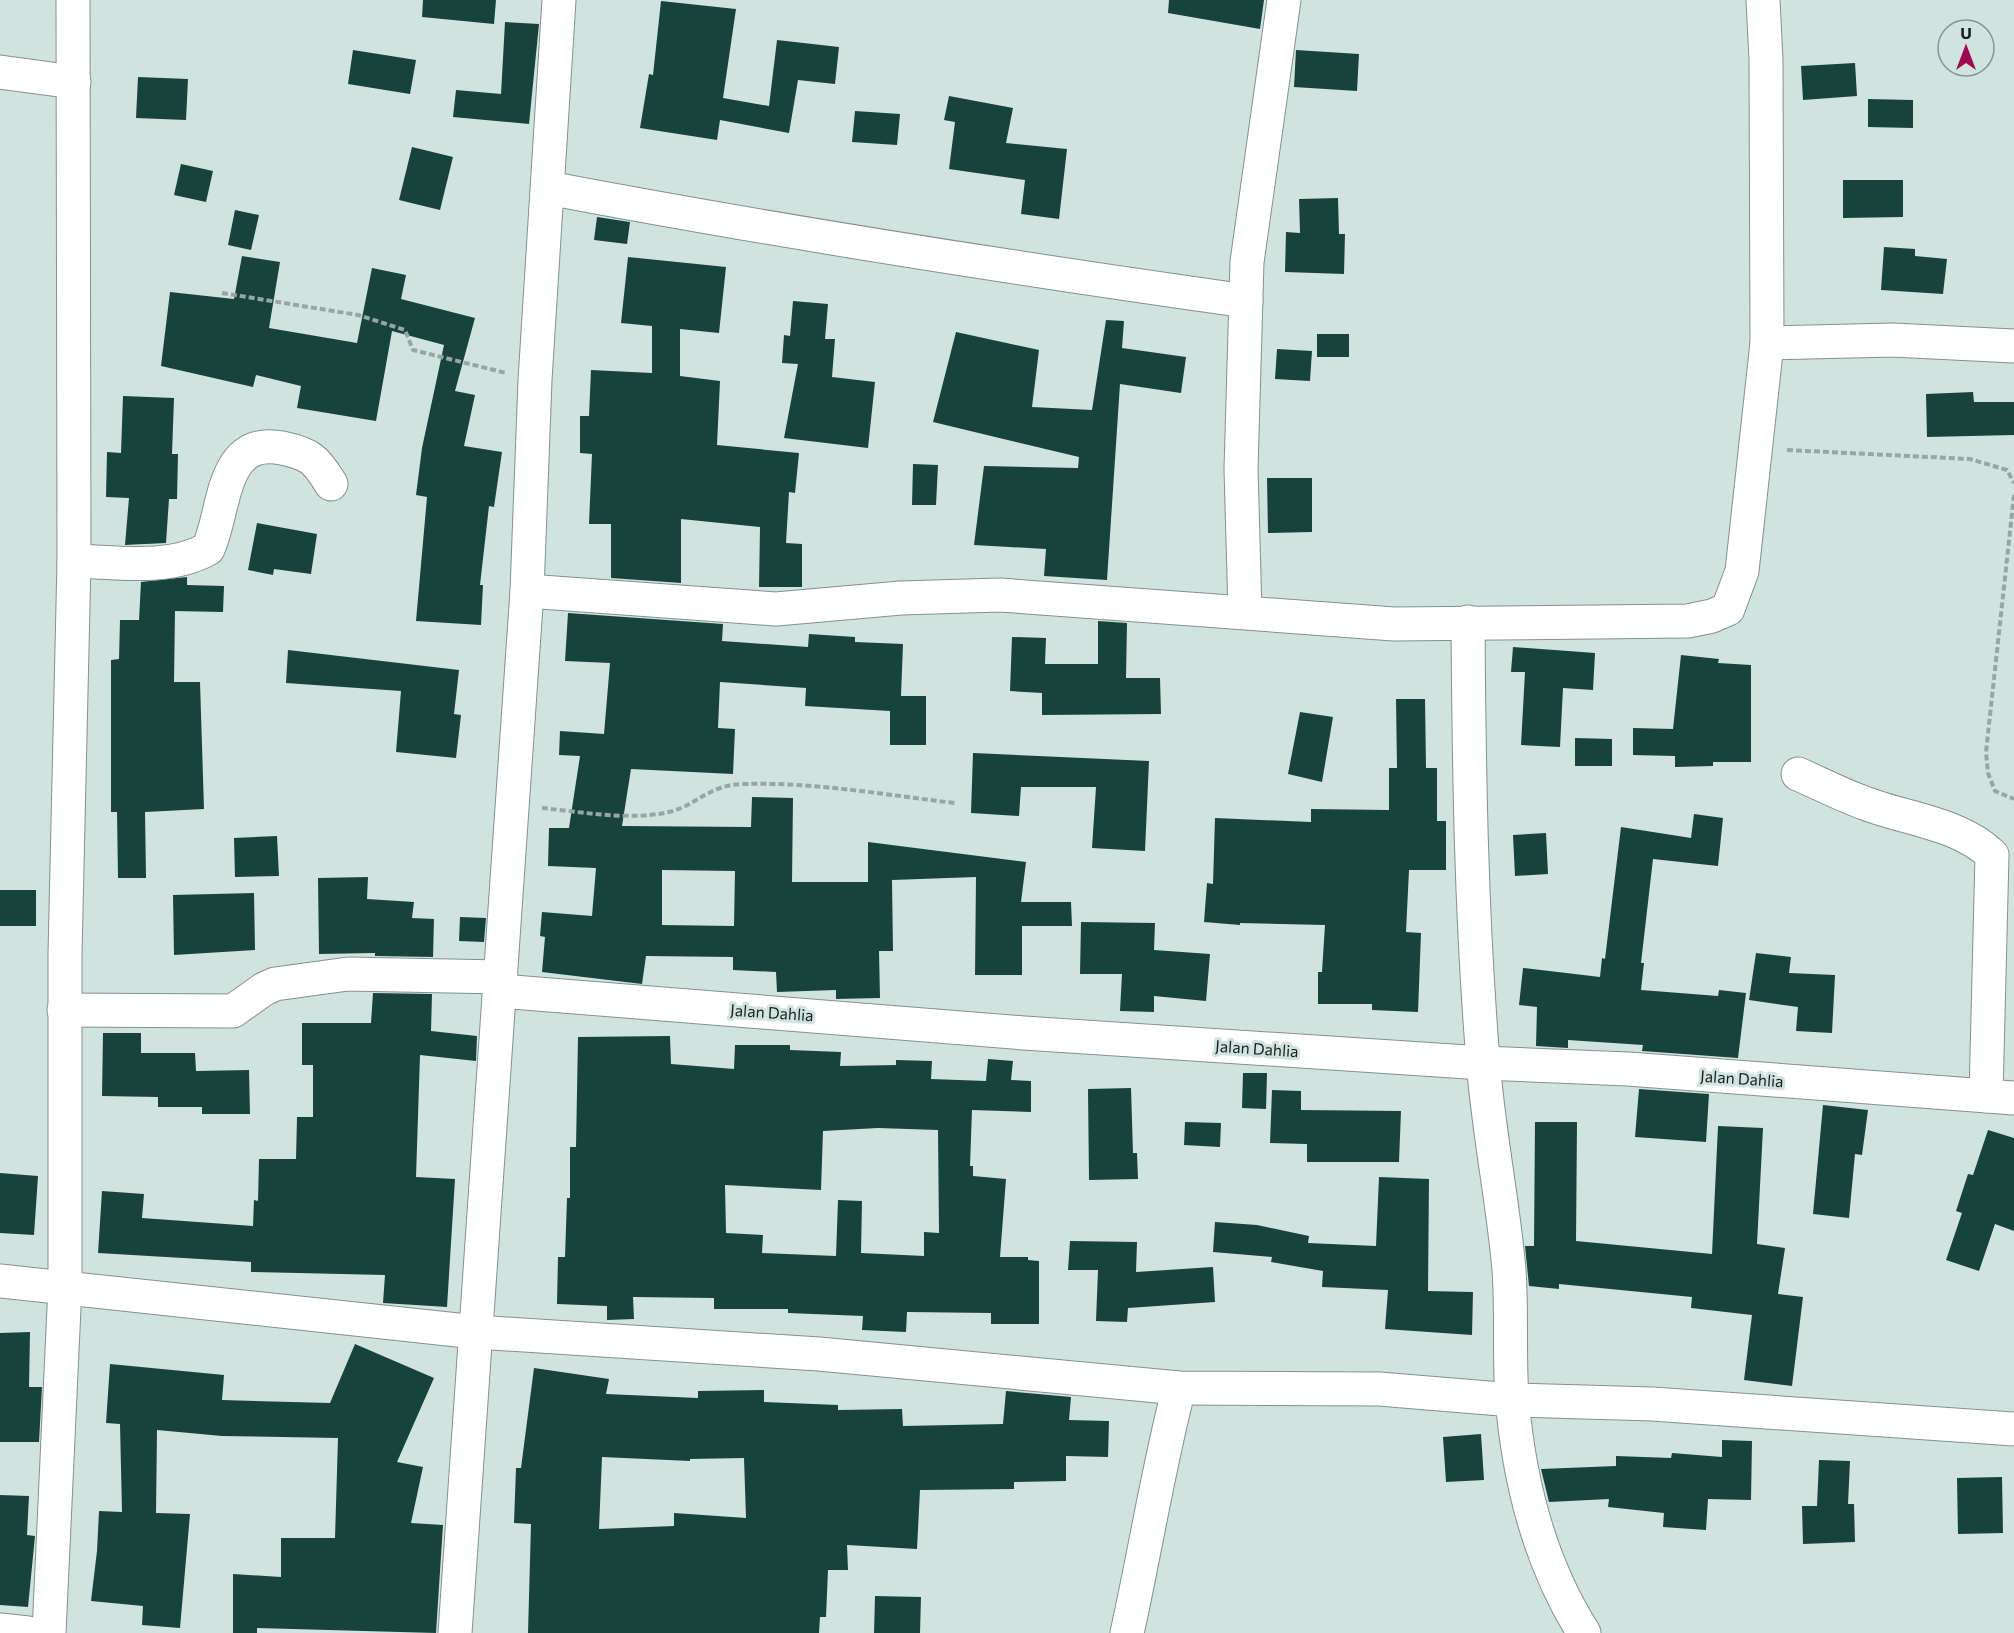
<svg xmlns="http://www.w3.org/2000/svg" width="2014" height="1633" font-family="Commissioner,sans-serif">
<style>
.building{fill:#18433d;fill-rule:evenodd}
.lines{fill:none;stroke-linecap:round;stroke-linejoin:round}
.minor-casing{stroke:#82928e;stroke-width:35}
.major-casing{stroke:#82928e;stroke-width:35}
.path{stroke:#98a6a3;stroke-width:4;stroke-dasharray:6 3;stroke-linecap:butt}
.minor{stroke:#fff;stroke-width:33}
.major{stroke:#fff;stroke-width:33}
.labels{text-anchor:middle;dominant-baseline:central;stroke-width:6;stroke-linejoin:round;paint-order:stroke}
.street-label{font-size:16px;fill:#181e1d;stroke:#d1e3df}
</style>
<rect width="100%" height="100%" fill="#d1e3df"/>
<!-- building -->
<g class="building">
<path d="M423,0h73l-2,24 -72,-7z"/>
<path d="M1169,0h95l-4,29 -92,-16z"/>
<path d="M661,1l75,8 -13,89 46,8 8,-66 62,7 -4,37 -37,-4 -9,53 -69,-13 -3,20 -77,-12 9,-54 4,1z"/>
<path d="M505,22l34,2 -10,100 -76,-7 3,-27 45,4z"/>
<path d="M353,50l63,10 -6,34 -62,-10z"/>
<path d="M1296,50l63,4 -2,37 -63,-4z"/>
<path d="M1855,63l2,33 -54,4 -2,-34z"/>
<path d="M138,77l50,2 -2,41 -50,-2z"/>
<path d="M949,96l64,12 -7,35 61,6 -8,70 -38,-5 4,-34 -76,-11 6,-47 -11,-2z"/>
<path d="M1868,99l45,1v28l-45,-1z"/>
<path d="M855,111l45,3 -3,31 -45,-3z"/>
<path d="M412,147l41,10 -13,53 -41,-10z"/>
<path d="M181,164l32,7 -7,31 -32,-7z"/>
<path d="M1843,180h60v37l-60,1z"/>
<path d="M1338,198l1,36h6l-1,40 -59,-2 1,-40 14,1 -1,-34z"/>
<path d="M235,210l24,5 -8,35 -23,-5z"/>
<path d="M597,217l33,5 -3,22 -33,-4z"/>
<path d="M1884,247l31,2v7l32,3 -4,35 -62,-4z"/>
<path d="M242,256l38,6 -11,66 88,15 15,-75 34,7 -5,24 74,19 -20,73 20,4 -11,51 38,6 -8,55 -5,-1 -9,79h3l-2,40 -65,-4 11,-124 -11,-2 6,-47 22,-103 -52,-14 -16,90 -79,-13 4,-22 -45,-11 -3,12 -92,-21 9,-74 64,7z"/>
<path d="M628,257l98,10 -7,66 -39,-4v47l40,5 -3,64 82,8 -4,40 -6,-1 -3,51 16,1v43h-43l1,-60 -79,-8v64l-70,-5v-54h-22l3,-70 -12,-1v-37h9l2,-46 61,3v-47l-31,-3z"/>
<path d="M793,301l35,3 -3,35h10l-3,38 43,5 -7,66 -84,-10 14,-74 -16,-1 2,-28 6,1z"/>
<path d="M1106,320l18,1 -2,27 64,9 -5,36 -61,-9 -13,196 -63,-4 2,-27 -72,-4 10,-79 94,2 1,-11 -146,-35 23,-90 83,18 -7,57 60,3z"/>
<rect x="1317" y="334" width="32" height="23"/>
<path d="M1277,349l35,2 -2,30 -35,-2z"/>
<path d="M1973,392l1,10h40v33l-87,2 -1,-43z"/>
<path d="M123,396l51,2 -2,56h6l-1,45h-8l-3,44 -41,2 4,-47 -23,-1 1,-45 14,1z"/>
<path d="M913,464l25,1 -2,40h-24z"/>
<path d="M1267,478h45v54l-44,1z"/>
<path d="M257,523l60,11 -6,40 -37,-5 -1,6 -25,-5z"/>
<path d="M187,577v8l37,1 -1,26 -48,-1 -1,71h26l4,127 -59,3 1,66h-28l-1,-66h-6v-152l8,-1 1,-39h19l2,-38z"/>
<path d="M568,613l155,11 -1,17 86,6 1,-13 46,3v5l48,2 -2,52h25v49h-36v-34l-85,-5 1,-18 -86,-6 -2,46 17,1 -2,45 -102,-5 -9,57 129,1 1,-30 41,1 -1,84h76v-40l158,20 -5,40h50l1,24h-50v49h-47l1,-98 -84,3 1,71h-14l1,47 -44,1v-9l-59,2 -1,-20 -43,-2v-13l-87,-1 -4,28 -100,-12 3,-35 -5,-1 2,-24 50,4 4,-48 -48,-2 1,-38h20l11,-72 -21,-1 1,-24 44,3 6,-71 -45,-2zM662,870l73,1 -1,55 -72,-1z"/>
<path d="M1098,621l29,2 -1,55h34l1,36 -119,1v-22l-32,-2 2,-54 34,1 -1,26h53z"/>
<path d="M1513,647l82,6 -2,37 -30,-2 -3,59 -39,-2 4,-73h-14z"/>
<path d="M288,650l171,20 -5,44 7,1 -5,43 -60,-6 5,-61 -115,-8z"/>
<path d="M1681,655l38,4 -1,4 33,2v97h-38v4l-38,1v-11l-42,-1v-27l40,1z"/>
<path d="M1396,699h29l1,69h11v53h9v49h-37l-3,62 15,1 -3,79 -46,-2v-6h-54v-32h4l3,-47 -85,-2v2l-36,-3 3,-39 6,1 2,-66 96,4v-13l78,1v-42h8z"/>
<path d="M1300,712l33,5 -11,65 -34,-8z"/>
<path d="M1575,738l37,1v27h-37z"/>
<path d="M973,753l176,8 -4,90 -53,-3 4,-61h-75l-2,29 -48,-3z"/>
<path d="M1694,814l29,4 -5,48 -65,-7 -12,104h3l-3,27 77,6 1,-6 27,3 -8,65 -96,-7 1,-6 -75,-5v8l-32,-2 1,-39 -18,-2 4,-37 77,9 2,-19 3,1 16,-132 70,11z"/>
<path d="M1546,833l2,41 -33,2 -2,-41z"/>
<path d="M277,836l2,40 -44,1 -1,-39z"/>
<path d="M368,877l-1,22 47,3 -2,16 22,1 -1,38 -58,-1v-3l-56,1 -1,-76z"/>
<rect x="0" y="890" width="36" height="36"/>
<path d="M254,893l1,57 -81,5 -1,-60z"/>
<path d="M460,917l26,1 -2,24 -25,-1z"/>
<path d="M1081,922l74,1 -1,27 56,4 -4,47 -52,-5v16l-34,-1 2,-37h-42z"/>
<path d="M1756,953l35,4 -2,16 46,2 -3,58 -36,-2 2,-24 -49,-7z"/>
<path d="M373,993l59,1 -1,37 46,5 -1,25 -56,-6 -4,122 39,2 -8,128 -64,-4 2,-28 -134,-3v-10l-153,-9 4,-62 42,3 -2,24 111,8 1,-26 4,1 1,-42h37l1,-42h16v-52h-11v-42h69z"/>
<path d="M103,1033h38v20h54l1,18 53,-1 1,44h-48v-7h-44v-10l-56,-1z"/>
<path d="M670,1036l1,28 63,5 1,-24h55v5l51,2 -1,14 56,-1v-5l36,1 -1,18 55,2 2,-22 25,2 -2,19 20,1v31l-59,-2 -2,56h3v10l33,3 -6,78h28v3l11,1v63h-48v-11l-84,-1 -1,20 -44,-2 1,-14 -75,-3v-4h-74v-11l-81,-1 1,22 -27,1v-14l-50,-2 1,-47h7l2,-59h3v-51h6l2,-110zM878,1128l60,2 1,103 -15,-1v24l-63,-3 1,-52 -24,-1 -2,56 -74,-3 1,-18 -37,-2 -1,-48 96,5 2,-59z"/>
<path d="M1243,1073h24l-1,36 -24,-1z"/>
<path d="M1131,1088l2,65h4l1,26 -49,1 -1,-91z"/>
<path d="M1639,1089l70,5 -3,48 -71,-5z"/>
<path d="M1272,1090l29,1v19l100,1 -2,51h-92v-18l-37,-1z"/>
<path d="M1823,1105l45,5 -6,45 -7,-1 -6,64 -36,-4z"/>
<path d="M1185,1122l36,1 -1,24 -36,-2z"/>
<path d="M1535,1122h42l-1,119 136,13 6,-128 45,2 -6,116 28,4 -7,46 25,3 -11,89 -48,-6 8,-65 -61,-7 1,-11 -133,-13v5l-30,-3 -4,-40h9z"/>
<path d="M1988,1130l26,8v93l-19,-7 -16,47 -33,-11 16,-47 -6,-2 12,-37 5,1z"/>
<path d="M0,1173l38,3 -4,59 -34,-2z"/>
<path d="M1379,1177l50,2 -1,112 45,1 -1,43 -87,-6 3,-39 -66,-3 1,-16 -52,-9 1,-5 -59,-5 2,-30 42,3 52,11 -1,7 68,3z"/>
<path d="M1070,1241l67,1 -1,30 77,-5 2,35 -87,6 -1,14 -31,-1 2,-51h-30z"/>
<path d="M30,1332l-1,55h13l-3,55h-39v-109z"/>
<path d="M355,1344l79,34 -37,84 26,5 -12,56 32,2 -7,108 -179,-5v5h-24v-59l48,3v-39h54l3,-100 -116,-2 -65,-6 -1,83 34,1 -10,114 -38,-3 1,-19 -52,-5 6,-50 2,-40 23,1 -2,-88 -14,-1 4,-59 114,11 -2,25 108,3z"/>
<path d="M534,1368l75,11 -3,15 92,4v-7l66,-1v12l74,3v5l64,-1 1,17 100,-2 3,-33 65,6 -2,23 40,1 -1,36 -42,-1v25l-52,1v7l-94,1 -3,59 -70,-4 1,25h-20l-2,47h-6l-1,16h-291l3,-109 -17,-1 2,-55h5zM602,1457l88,4v-2l54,-1 2,60 -72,-5v13l-75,3z"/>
<path d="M1481,1434l3,46 -38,2 -3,-45z"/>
<path d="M1722,1440l30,1 -1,59 -43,-1 -2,31 -43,-3 1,-14 -56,-6 1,-8 -60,3 -8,-33 75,-3v-10l55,2 1,-5 50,4z"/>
<path d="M1819,1460l31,1 -2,43h6l1,38 -52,2 -1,-38h15z"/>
<path d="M2002,1477l1,56 -45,1 -1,-56z"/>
<path d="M0,1495l29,1 -2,39 8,1 -7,71 -28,-2z"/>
<path d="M875,1596l46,1 -1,36h-46z"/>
</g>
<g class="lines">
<!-- minor casing -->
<g class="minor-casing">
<g id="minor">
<path d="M0,72l74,10"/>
<path d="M548,188c232,44 464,80 698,113"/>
<path d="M1767,343l126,-3 121,6"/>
<path d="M74,561c43,1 94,10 134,-12 18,-39 12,-113 74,-101 28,6 34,11 49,36"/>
<path d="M527,591l249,18 125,-11 99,-3 394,29 294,-3 24,-5 16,-7 14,-38 25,-228 -1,-283 -3,-60"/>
<path d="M1245,612l-4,-143 6,-207 37,-262"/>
<path d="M1468,622c1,146 3,292 15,438 5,70 20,140 26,210 3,43 0,86 3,129 7,81 28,165 72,234"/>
<path d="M1798,774c23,10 46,22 69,30 40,15 94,20 125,51l-6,241"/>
<path d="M500,991l524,42 459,30 145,6 386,29"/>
<path d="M64,1010l169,1 31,-22 11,-5 73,-10 153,3"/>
<path d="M0,1281l476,51 343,22 360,34 200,1 134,11 139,4 362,25"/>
<path d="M0,1630l28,3"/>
<path d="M49,1633l16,-347v-332l9,-393 -1,-561"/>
<path d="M1127,1633c18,-81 31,-164 52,-245"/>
</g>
</g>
<!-- major casing -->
<g class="major-casing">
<path id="major" d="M455,1633l72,-1042 8,-211 24,-380"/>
</g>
<!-- path -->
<g class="path">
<path d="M222,293l136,22 47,15 8,20 93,23"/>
<path d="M1787,450l183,9 37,11 7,13"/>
<path d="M2014,495l-28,257 2,21 7,18 19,8"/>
<path d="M542,808c40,4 87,13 127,4 29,-7 40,-28 76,-28 70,-2 141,11 210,19"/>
</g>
<!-- minor -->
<use href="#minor" class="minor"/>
<!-- major -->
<use href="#major" class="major"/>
</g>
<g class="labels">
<!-- street labels -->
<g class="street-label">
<text transform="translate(772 1012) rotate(4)">Jalan Dahlia</text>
<text transform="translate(1257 1048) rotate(4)">Jalan Dahlia</text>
<text transform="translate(1742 1078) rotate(4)">Jalan Dahlia</text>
</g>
</g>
<!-- north arrow -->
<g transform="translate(1966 48)"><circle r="28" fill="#d1e3df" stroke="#879491" stroke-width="1.5"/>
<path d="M0-4.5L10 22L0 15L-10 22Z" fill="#9f0950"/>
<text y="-9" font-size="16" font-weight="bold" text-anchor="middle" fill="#181e1d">U</text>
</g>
</svg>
